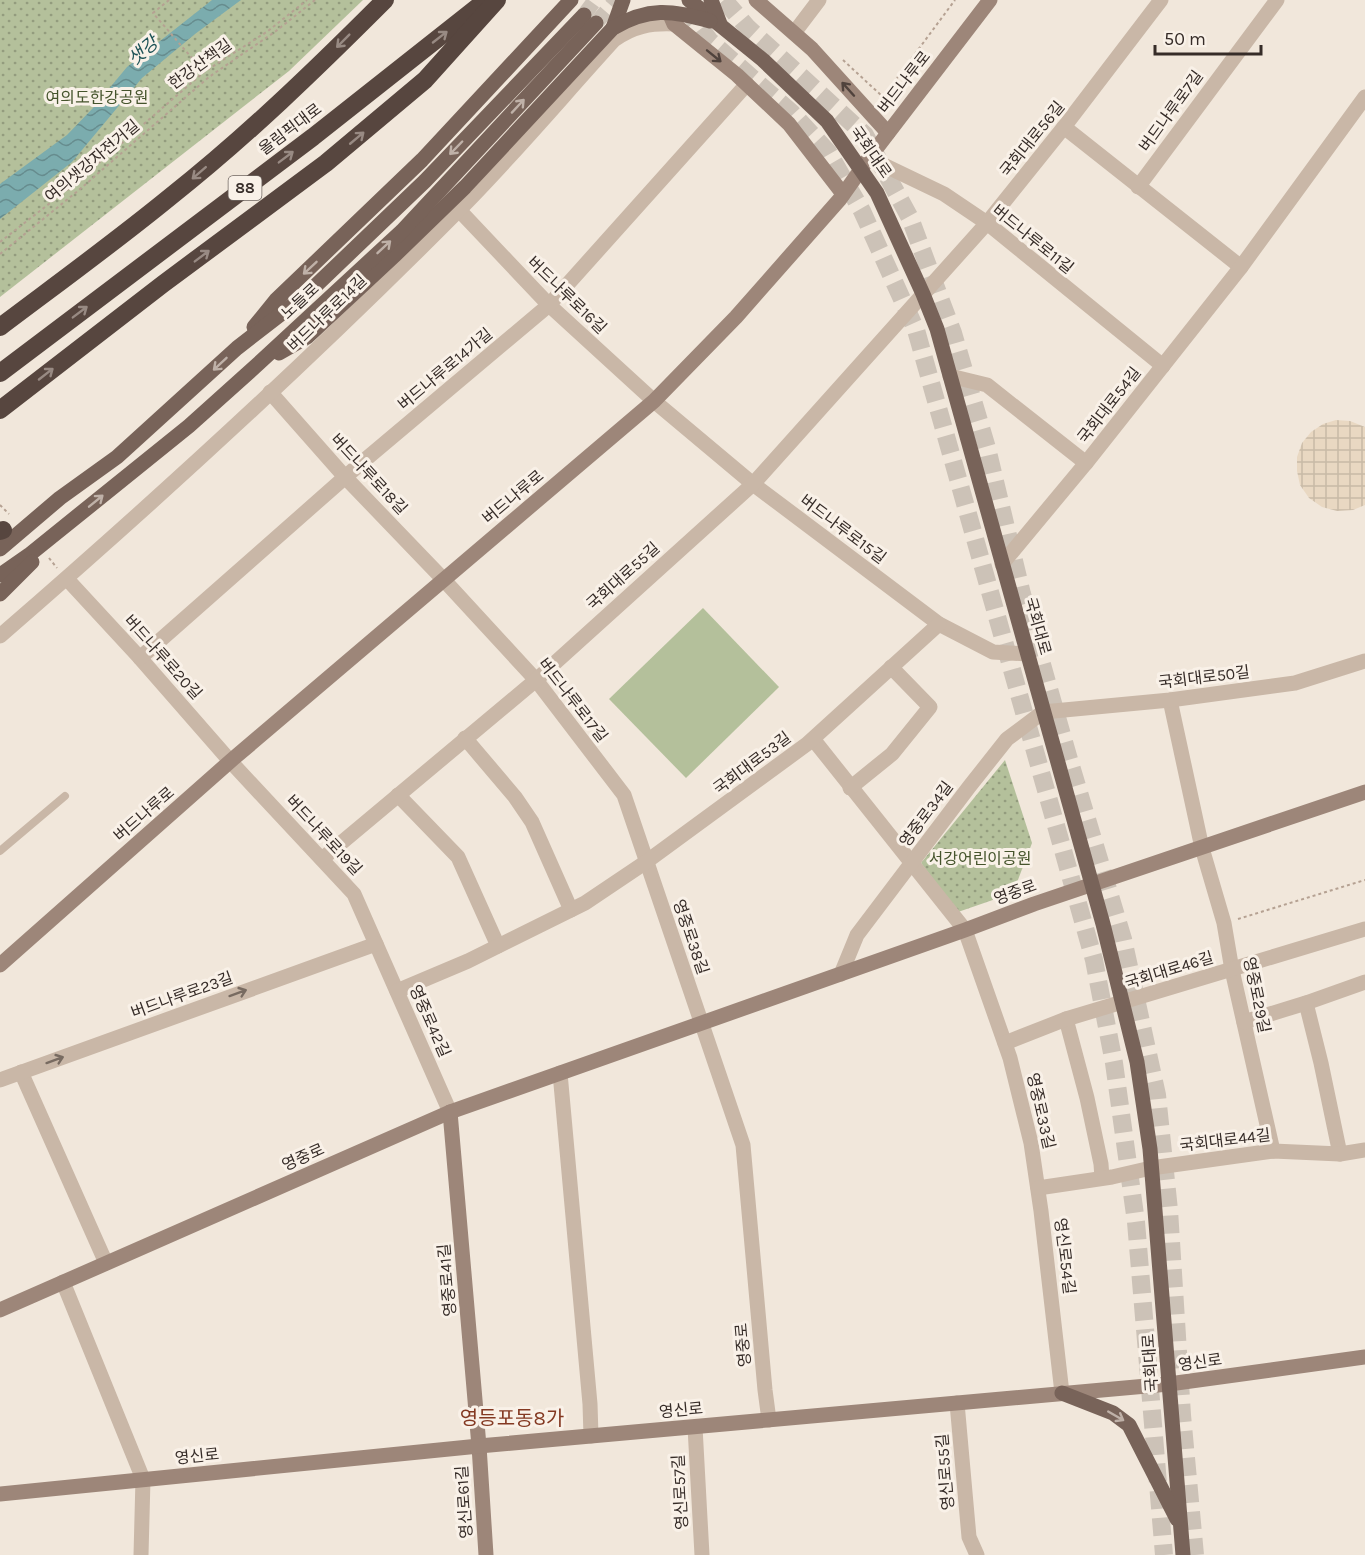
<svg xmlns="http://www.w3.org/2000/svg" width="1365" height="1555" font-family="Karla,'Noto Sans KR',sans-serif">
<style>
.green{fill:#b4c09b}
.park{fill:url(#park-dots)}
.plaza{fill:url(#plaza-grid)}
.water{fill:url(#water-waves)}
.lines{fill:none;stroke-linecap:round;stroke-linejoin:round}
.primary-tunnel{stroke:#ccc2b7;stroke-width:15;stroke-dasharray:15 8;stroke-linecap:butt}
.highway-tunnel{stroke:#ccc2b7;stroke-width:18;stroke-dasharray:18 9;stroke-linecap:butt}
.path{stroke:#b5a192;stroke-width:2;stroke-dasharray:3 3;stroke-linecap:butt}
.lane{stroke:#c9b7a7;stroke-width:8}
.street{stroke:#c9b7a7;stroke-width:15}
.secondary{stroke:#9d8679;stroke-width:15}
.primary{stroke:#786359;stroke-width:15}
.highway{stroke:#57463f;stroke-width:18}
.oneway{stroke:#988a83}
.oneway2{stroke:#50423c}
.oneway3{stroke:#bfb1a8}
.oneway4{stroke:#786b61}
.labels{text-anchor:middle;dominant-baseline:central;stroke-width:6;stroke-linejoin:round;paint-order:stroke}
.shield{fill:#f9f1e8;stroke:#706762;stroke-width:1.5}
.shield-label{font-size:15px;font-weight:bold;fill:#362c28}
.street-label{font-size:16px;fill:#362c28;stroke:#f9f1e8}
.park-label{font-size:16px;fill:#45542c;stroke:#f9f1e8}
.water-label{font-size:18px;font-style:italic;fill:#1e5357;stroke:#f9f1e8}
.quarter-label{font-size:20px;fill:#843922;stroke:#f9f1e8}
</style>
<defs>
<pattern id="park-dots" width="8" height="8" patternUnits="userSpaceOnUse" patternTransform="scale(1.5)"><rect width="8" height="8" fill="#b4c09b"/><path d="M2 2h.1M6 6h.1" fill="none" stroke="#939c7e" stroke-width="1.8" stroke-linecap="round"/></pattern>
<pattern id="plaza-grid" width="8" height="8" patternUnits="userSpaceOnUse" patternTransform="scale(1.5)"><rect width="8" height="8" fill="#e9d8c2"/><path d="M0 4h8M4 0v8" fill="none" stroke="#c8baa7"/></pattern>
<pattern id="water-waves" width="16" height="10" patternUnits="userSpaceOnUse" patternTransform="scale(1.5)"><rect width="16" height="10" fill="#7bacae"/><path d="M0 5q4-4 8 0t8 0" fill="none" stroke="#668c8e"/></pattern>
</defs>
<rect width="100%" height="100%" fill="#f1e7db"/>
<!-- green -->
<path class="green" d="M703,608l76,79 -93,91 -77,-79z"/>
<!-- park -->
<g class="park">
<path d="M0,0h363l-74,71 -289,226z"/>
<path d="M1005,760l27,83 -19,50 -55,19 -37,-49z"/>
</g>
<!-- plaza -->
<path class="plaza" d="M1336,420l14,1 15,6v78l-12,5 -16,1 -15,-4 -13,-9 -9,-13 -3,-14v-14l5,-14 9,-11 12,-8z"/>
<!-- water -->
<path class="water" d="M212,0h29l-46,34 -53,44 -70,84 -72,57v-35l67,-49 26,-27 34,-41z"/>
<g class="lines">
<!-- primary-tunnel -->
<g class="primary-tunnel">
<path d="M584,15l11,-15"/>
<path d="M596,23l20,-23"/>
</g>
<!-- highway-tunnel -->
<g class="highway-tunnel">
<path d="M724,0l24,28 117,107 45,83 43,115 34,115 35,146 46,162 55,183 34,156 12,115 13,205 13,140"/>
<path d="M685,7l25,34 82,72 36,39 34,59 54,119 178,630 20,103 22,159 28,333"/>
</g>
<!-- path -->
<g class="path">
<path d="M169,0l-16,13 51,59"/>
<path d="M843,60l40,37 72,-97"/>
<path d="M0,242l72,-56 132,-114 64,-41 39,-31"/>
<path d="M0,254l79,-64 130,-113 67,-46 39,-31"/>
<path d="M0,505l9,9"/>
<path d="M49,558l8,10"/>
<path d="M1238,919l127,-39"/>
</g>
<!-- lane -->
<path class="lane" d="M0,851l65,-55"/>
<!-- street -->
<g class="street">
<path d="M794,33l25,-33"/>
<path d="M1064,127l177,140"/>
<path d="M869,158l75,36 43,29 176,143"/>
<path d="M1138,187l139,-187"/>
<path d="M459,210l90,95 105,96 99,83 186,140 54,28 34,2"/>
<path d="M950,376l37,9 99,78"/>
<path d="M270,392l75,85 98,102 93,101 88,115 119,350 22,245 4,30"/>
<path d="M1002,564l84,-101 155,-196 124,-170"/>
<path d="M67,579l73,79 90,103 124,133 96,218"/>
<path d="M0,636c157,-136 311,-277 458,-425 54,-54 104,-114 156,-171 19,-14 37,-17 60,-16"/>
<path d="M140,658l220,-194 189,-159 198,-221"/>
<path d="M1170,700l32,148 22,75 8,47 41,181"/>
<path d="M465,738l50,59 17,25 39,88"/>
<path d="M813,739l152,191 45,128 21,85 10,68 21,182"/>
<path d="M850,788l42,-34 38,-47 -39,-40"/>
<path d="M398,795l60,62 40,89"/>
<path d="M322,859l214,-179 217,-196 234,-261 77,-96 97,-127"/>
<path d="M841,974l16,-39 112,-148 38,-48 36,-27 127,-12 125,-17 70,-22"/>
<path d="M397,991l71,-30 117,-58 61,-41 161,-118 132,-120"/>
<path d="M1306,1003l15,60 19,91"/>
<path d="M1066,1019l21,79 14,66 1,14"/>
<path d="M1244,1022l62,-19 59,-21"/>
<path d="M1005,1043l61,-24 299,-90"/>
<path d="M21,1072l85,191"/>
<path d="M560,1073l30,331 1,32"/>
<path d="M0,1080l376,-136"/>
<path d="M1038,1188l74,-11 39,-9 122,-17 67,3 25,-4"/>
<path d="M63,1282l80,197 -2,76"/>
<path d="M957,1403l12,134 8,18"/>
<path d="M695,1427l7,128"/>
</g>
<!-- secondary -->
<g class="secondary">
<path d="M756,0l56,49 76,84"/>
<path d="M671,17l3,7 63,51 52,49 54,70"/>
<path d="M0,965l234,-207 420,-357 82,-84 104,-118 29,-41 121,-158"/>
<path d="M450,1112l29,334 7,109"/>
<path d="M0,1310l450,-198 515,-182 69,-26 331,-112"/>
<path d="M0,1494l479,-48 690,-62 196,-27"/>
</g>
<!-- primary -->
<g class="primary">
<path d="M689,0l74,60 64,61 50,72 46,101 14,35 166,595 34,138 13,87 33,406"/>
<path d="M711,0l9,24"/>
<path d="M613,28l10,-28"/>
<path d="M254,327l22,-27 146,-140 149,-160"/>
<path d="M279,353l28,-16 88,-82 70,-68 148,-159c35,-21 59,-18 97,-7"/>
<path d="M0,549l60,-51 57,-41 120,-109 71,-55 117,-112 159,-166"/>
<path d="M0,575l29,-20 160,-129 69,-62 144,-133 194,-208"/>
<path d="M0,594l32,-32"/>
<path d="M1062,1393l51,20 16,12 48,94"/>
</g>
<!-- highway -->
<g class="highway">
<path d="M0,327c57,-43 115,-85 170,-130 76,-60 146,-128 215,-197"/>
<path d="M0,373l313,-236 171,-135"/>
<path d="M0,410l163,-126 163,-121 99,-83 72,-80"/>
<path d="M0,531l3,-1"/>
</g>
</g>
<!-- one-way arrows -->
<defs><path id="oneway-shaft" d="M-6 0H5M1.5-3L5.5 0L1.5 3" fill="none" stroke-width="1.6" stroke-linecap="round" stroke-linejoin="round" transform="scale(1.5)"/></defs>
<g class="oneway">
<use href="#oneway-shaft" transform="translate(440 37) rotate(-38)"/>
<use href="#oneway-shaft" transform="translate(343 41) rotate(135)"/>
<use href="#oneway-shaft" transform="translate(357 138) rotate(-40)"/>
<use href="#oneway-shaft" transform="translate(286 157) rotate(-37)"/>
<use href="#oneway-shaft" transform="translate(199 173) rotate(139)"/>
<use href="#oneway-shaft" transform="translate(202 256) rotate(-37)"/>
<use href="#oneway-shaft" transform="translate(80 312) rotate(-37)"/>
<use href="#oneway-shaft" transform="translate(46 374) rotate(-38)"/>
</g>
<g class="oneway2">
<use href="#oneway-shaft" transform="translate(714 56) rotate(39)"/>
<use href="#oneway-shaft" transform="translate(848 89) rotate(-132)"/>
</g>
<g class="oneway3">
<use href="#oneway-shaft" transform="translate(518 106) rotate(-47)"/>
<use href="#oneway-shaft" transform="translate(456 148) rotate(134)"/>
<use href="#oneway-shaft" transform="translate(384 247) rotate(-43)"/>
<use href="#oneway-shaft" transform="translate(310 268) rotate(137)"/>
<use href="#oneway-shaft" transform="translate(220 364) rotate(137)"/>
<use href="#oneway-shaft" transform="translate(96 501) rotate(-39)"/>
<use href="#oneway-shaft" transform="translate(1116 1416) rotate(30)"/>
</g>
<g class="oneway4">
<use href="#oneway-shaft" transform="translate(238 993) rotate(-20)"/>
<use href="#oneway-shaft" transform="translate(55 1060) rotate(-20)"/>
</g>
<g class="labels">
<!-- shield labels -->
<rect class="shield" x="228.5" y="176" width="33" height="24" rx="4.5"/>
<g class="shield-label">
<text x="245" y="188">88</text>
</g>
<!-- street labels -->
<g class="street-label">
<text transform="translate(200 64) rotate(-36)">한강산책길</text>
<text transform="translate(904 82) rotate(-52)">버드나루로</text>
<text transform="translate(1171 111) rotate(-54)">버드나루로7길</text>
<text transform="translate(290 129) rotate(-37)">올림픽대로</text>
<text transform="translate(1032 139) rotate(-51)">국회대로56길</text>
<text transform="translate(871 152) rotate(55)">국회대로</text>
<text transform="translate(92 161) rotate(-40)">여의샛강자전거길</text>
<text transform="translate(1033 239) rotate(39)">버드나루로11길</text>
<text transform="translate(567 295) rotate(44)">버드나루로16길</text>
<text transform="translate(300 301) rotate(-43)">노들로</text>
<text transform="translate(327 313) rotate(-44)">버드나루로14길</text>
<text transform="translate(445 369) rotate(-40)">버드나루로14가길</text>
<text transform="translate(1109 405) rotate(-52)">국회대로54길</text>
<text transform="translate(369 474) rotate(47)">버드나루로18길</text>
<text transform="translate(513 497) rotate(-40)">버드나루로</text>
<text transform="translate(843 529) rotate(37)">버드나루로15길</text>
<text transform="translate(623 576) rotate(-42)">국회대로55길</text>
<text transform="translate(1038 626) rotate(74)">국회대로</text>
<text transform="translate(163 657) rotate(48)">버드나루로20길</text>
<text transform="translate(1204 677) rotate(-7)">국회대로50길</text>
<text transform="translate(573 700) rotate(52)">버드나루로17길</text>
<text transform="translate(752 763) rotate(-37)">국회대로53길</text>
<text transform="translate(144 814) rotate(-41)">버드나루로</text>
<text transform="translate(926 814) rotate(-53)">영중로34길</text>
<text transform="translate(324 835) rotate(47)">버드나루로19길</text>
<text transform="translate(1015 892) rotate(-20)">영중로</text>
<text transform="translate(691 937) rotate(71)">영중로38길</text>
<text transform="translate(1169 970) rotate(-17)">국회대로46길</text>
<text transform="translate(182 995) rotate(-20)">버드나루로23길</text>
<text transform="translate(1257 995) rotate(78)">영중로29길</text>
<text transform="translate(430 1021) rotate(66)">영중로42길</text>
<text transform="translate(1041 1111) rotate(77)">영중로33길</text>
<text transform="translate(1225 1140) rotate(-7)">국회대로44길</text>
<text transform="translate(303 1157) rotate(-24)">영중로</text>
<text transform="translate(1065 1256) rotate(83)">영신로54길</text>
<text transform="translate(447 1280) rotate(-95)">영중로41길</text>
<text transform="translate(743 1345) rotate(-95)">영중로</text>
<text transform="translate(1200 1362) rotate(-8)">영신로</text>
<text transform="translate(1150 1363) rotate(-94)">국회대로</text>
<text transform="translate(681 1410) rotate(-5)">영신로</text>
<text transform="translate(197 1456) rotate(-6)">영신로</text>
<text transform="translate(945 1472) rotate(-95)">영신로55길</text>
<text transform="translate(680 1492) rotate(-93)">영신로57길</text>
<text transform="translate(464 1502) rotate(-94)">영신로61길</text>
</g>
<!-- park labels -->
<g class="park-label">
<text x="97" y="97">여의도한강공원</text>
<text x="980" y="858">서강어린이공원</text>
</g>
<!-- water labels -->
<g class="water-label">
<text transform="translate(143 51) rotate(-40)">샛강</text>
</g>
<!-- quarter labels -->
<g class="quarter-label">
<text x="512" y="1418">영등포동8가</text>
</g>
</g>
<!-- scale -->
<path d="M1155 45v9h106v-9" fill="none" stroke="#362c28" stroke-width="3"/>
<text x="1164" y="45" font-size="18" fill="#362c28" stroke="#f9f1e8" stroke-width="4.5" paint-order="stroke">50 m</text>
</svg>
